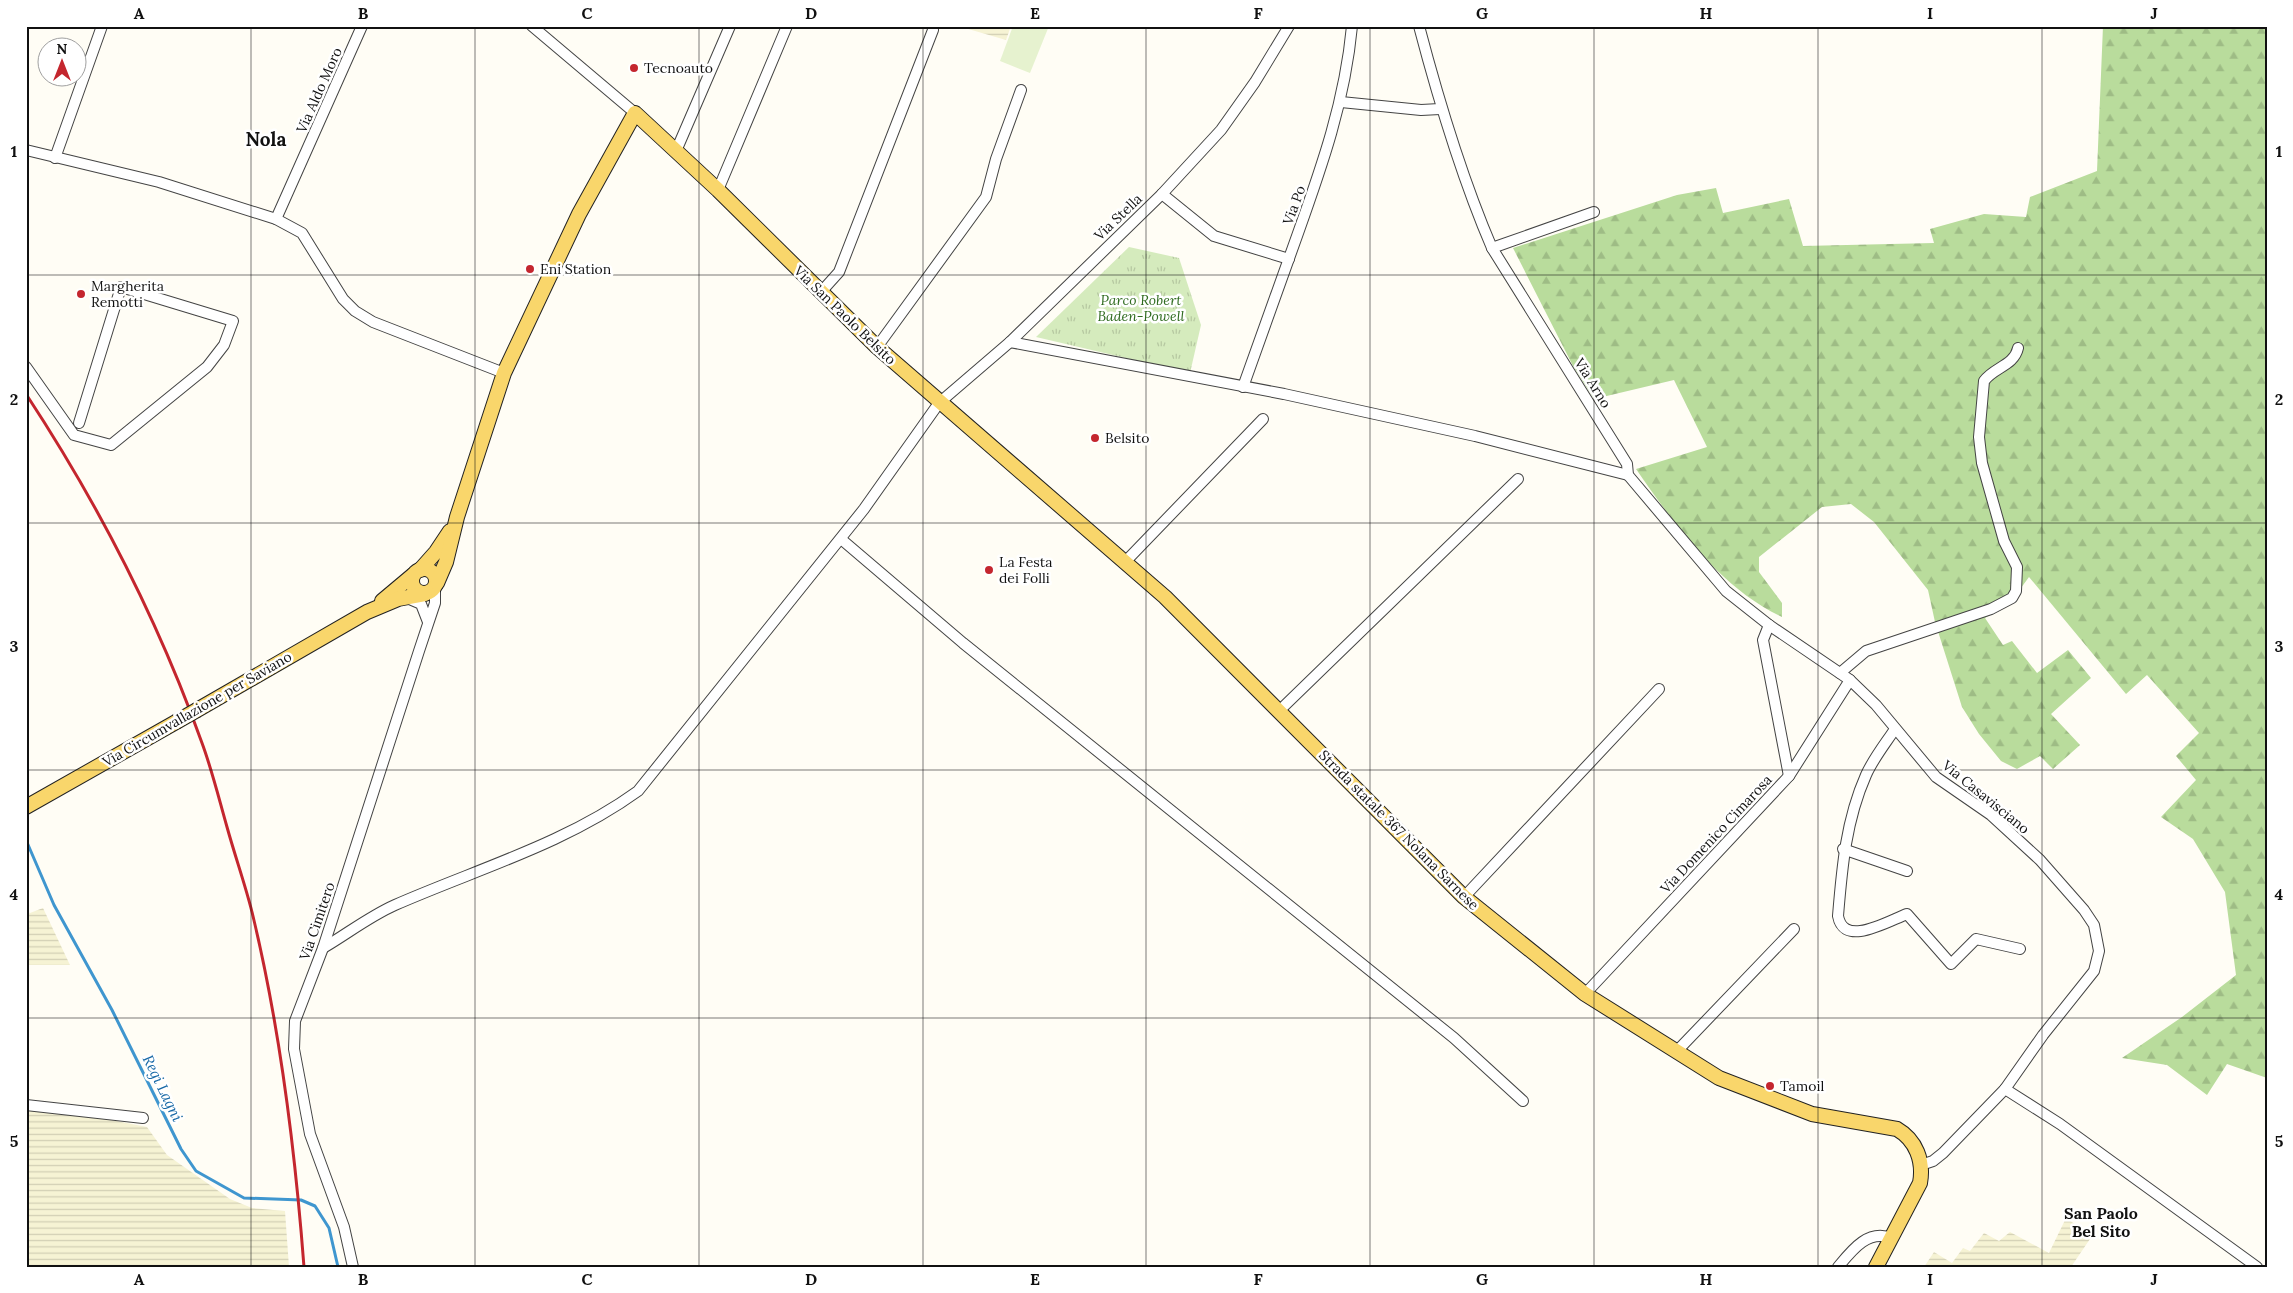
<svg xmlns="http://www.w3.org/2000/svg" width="2293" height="1293" font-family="Lora,serif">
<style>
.farmland{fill:url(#farmland-rules)}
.forest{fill:url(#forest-firs)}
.park{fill:url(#park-tufts)}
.pitch{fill:#e6f2cf}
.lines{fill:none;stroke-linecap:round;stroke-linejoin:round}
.stream{stroke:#3f96cf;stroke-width:3}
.minor-casing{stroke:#444;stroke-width:12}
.major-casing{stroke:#222;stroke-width:16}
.minor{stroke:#fff;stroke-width:10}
.major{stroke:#f9d66b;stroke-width:14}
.rail{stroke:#c4262e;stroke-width:3}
.major-bridge-casing{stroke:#222;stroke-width:16;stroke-linecap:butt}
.major-bridge{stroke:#f9d66b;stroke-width:14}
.grid{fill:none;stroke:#111;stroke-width:1;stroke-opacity:0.55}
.poi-dot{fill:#c4262e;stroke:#fff;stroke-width:2}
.labels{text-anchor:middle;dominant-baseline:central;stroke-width:5;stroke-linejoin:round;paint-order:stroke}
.poi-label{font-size:14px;fill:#111;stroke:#fff;text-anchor:start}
.street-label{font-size:14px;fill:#111;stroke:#fff}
.park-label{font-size:14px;font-style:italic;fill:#2f6b1f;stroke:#fff}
.water-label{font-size:15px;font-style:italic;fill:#1768a6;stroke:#fff}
.quarter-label{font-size:16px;font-weight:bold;fill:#111;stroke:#fff}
.district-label{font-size:19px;font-weight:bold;fill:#111;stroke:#fff}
.neatline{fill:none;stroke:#111;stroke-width:2}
.grid-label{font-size:16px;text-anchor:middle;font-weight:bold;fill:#111}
</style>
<defs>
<pattern id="farmland-rules" width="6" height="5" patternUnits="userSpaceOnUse" patternTransform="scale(1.25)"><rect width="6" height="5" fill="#f6f3d4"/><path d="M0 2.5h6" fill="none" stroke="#d2cfb5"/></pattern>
<pattern id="forest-firs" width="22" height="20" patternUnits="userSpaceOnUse" patternTransform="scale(1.25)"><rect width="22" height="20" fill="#b9dc9c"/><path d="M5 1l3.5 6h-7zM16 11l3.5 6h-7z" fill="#9ebc85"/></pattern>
<pattern id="park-tufts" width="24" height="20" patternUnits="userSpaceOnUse" patternTransform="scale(1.25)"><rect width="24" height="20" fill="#d5ebbd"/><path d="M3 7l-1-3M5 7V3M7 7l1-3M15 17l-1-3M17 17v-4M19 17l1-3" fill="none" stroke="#b6c8a1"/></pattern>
</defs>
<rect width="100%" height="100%" fill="#fffdf5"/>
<!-- farmland -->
<g class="farmland">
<path d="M958,26h53l-5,14z"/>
<path d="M43,908l27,57h-44v-54l4,2z"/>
<path d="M26,1108l60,7 61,12 20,28 63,44 22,9 33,3 4,56h-263z"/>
<path d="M2066,1218l26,18 -21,31h-147l10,-15 18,11 11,-15 7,3 14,-18 15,8 11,-9 39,21z"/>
</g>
<!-- forest -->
<path class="forest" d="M2103,26h164v1052l-40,-14 -20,31 -40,-30 -45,-7 60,-41 54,-42 -11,-83 -32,-53 -32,-22 35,-37 -20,-24 23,-23 -52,-58 -21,19 -97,-117 -19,26 -25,15 18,27 9,-4 25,32 31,-23 23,28 -40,36 29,31 -27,24 -13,-13 -23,13 -16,-8 -22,-27 -17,-27 -27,-85 -7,-32 -54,-68 -23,-18 -29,3 -63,50v15l23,31v14c-63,-30 -107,-92 -146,-148l71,-22 -33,-67 -80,19 -21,-33 -60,-118 164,-53 39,-7 7,25 66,-14 14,47 131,-3 -4,-14 54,-15 42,3 4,-20 67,-26z"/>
<!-- park -->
<path class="park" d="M1129,247l50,11 22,67 -11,48 -154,-36z"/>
<!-- pitch -->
<path class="pitch" d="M1013,26h36l-19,47 -30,-12z"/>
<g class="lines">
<!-- stream -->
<path class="stream" d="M26,840l28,65 58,105 69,139 15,22 48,27 57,2 14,6 14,22 9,39"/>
<!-- minor casing -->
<g class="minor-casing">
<g id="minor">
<path d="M532,26l103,87"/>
<path d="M1419,26c20,76 42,150 73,222l135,216 1,11 98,116 43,34 81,55 26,25 60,72 55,38 49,45 44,50 10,15 5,26 -5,20 -51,64 -38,54"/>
<path d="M1341,102l80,8 19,-1"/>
<path d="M26,150l133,32 117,37 26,14 41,66 12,12 18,11 131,51"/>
<path d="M676,151l54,-125"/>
<path d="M55,158l47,-132"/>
<path d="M718,190l69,-164"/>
<path d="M1162,194l52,42 75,23"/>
<path d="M276,219l86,-193"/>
<path d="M1492,248l102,-36"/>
<path d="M821,292l18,-20 94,-242"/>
<path d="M1010,342l274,52 191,42 153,39"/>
<path d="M877,347l109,-150 10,-38 25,-69"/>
<path d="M26,367l48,68 37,10 96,-78 17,-22 9,-24 -112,-34 -42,136"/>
<path d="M1243,387c18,-50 36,-100 54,-151 25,-70 48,-135 55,-210"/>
<path d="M841,539l122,104 491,395 69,63"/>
<path d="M1125,562l138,-143"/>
<path d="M407,598l14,6 7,18"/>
<path d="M1769,625l-6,15 26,136"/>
<path d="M1840,673l26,-22 125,-42 21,-11 4,-7 1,-24 -13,-26 -22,-78 -3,-26 5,-56c10,-14 30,-15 34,-33"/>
<path d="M1279,711l239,-232"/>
<path d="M1895,729c-10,15 -22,30 -29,46 -20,45 -24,92 -28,141 6,32 50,5 69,-2l44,50 25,-25 44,10"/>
<path d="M1843,849l64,22"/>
<path d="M1464,897l195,-208"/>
<path d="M323,948c24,-14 47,-32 72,-43 82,-36 170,-61 243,-114l226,-282 75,-106 71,-61 152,-148 59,-64 34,-48 34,-56"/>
<path d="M1585,994l204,-218 61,-96"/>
<path d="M1677,1051l117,-122"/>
<path d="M26,1105l117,13"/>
<path d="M1921,1165l12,-4 10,-8 62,-64 55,35 197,143"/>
<path d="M353,1267l-9,-40 -34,-93 -16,-85 1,-28 28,-73 96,-297 16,-48v-16"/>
<path d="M1838,1267c14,-17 30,-38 53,-29"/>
</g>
</g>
<!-- major casing -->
<g class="major-casing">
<g id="major">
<circle cx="424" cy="581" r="12"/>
<path d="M420,570l16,-18 14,-21"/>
<path d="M437,583l9,-21 11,-45 47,-144 75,-159 56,-101 83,77 159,157 288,250 299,300 121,97 134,84 93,36 85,15c19,11 27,32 23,54l-44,84"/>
<path d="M382,601l31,-26"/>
<path d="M197,710l170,-98 31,-13 27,-5"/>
<path d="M26,807l150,-85"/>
</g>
</g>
<!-- minor -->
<use href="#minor" class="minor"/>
<!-- major -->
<use href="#major" class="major"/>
<!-- rail -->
<path class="rail" d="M26,394c71,108 132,226 176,349 10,27 17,56 25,84 8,29 18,57 25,85 28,115 43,237 52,355"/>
<!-- major-bridge casing -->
<g class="major-bridge-casing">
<path id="major-bridge" d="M176,722l21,-12"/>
</g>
<!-- major-bridge -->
<use href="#major-bridge" class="major-bridge"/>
</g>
<!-- grid -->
<path class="grid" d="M251,26v1241M475,26v1241M699,26v1241M923,26v1241M1146,26v1241M1370,26v1241M1594,26v1241M1818,26v1241M2042,26v1241M26,275h2241M26,523h2241M26,770h2241M26,1018h2241"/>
<!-- markers -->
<g class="poi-dot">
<circle cx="634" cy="68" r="5"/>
<circle cx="530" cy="269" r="5"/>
<circle cx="81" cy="294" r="5"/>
<circle cx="1095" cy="438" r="5"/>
<circle cx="989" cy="570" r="5"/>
<circle cx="1770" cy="1086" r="5"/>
</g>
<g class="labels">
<!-- poi labels -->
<g class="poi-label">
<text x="644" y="68">Tecnoauto</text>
<text x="540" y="269">Eni Station</text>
<text x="91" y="286">Margherita<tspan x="91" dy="16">Remotti</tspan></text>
<text x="1105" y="438">Belsito</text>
<text x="999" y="562">La Festa<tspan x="999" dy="16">dei Folli</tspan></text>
<text x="1780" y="1086">Tamoil</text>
</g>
<!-- street labels -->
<g class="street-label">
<text transform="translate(319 90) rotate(-66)">Via Aldo Moro</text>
<text transform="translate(1294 205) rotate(-70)">Via Po</text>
<text transform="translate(1118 217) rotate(-44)">Via Stella</text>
<text transform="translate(845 315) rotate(44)">Via San Paolo Belsito</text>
<text transform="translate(1593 383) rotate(58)">Via Arno</text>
<text transform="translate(197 709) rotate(-30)">Via Circumvallazione per Saviano</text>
<text transform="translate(1986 797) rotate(39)">Via Casavisciano</text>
<text transform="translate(1399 830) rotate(45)">Strada statale 367 Nolana Sarnese</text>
<text transform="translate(1716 834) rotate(-47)">Via Domenico Cimarosa</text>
<text transform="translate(317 921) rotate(-71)">Via Cimitero</text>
</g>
<!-- park labels -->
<g class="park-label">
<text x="1141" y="300">Parco Robert<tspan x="1141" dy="16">Baden-Powell</tspan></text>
</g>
<!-- water labels -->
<g class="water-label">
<text transform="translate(163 1088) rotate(64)">Regi Lagni</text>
</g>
<!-- quarter labels -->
<g class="quarter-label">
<text x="2101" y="1213">San Paolo<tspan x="2101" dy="18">Bel Sito</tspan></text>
</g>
<!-- district labels -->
<g class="district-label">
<text x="266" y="139">Nola</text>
</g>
</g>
<!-- border -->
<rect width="2293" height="1293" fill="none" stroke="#ffffff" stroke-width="55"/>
<!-- north arrow -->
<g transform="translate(62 62)"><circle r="24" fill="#ffffff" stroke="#a0a0a0"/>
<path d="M0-4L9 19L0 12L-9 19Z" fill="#c4262e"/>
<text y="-8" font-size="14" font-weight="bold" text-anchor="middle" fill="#111111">N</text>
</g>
<rect x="28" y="28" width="2238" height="1238" class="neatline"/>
<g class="grid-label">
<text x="139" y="19">A</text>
<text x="363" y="19">B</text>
<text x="587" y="19">C</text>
<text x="811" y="19">D</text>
<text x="1035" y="19">E</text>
<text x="1258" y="19">F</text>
<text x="1482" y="19">G</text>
<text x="1706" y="19">H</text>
<text x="1930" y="19">I</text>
<text x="2154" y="19">J</text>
<text x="14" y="157">1</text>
<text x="2279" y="157">1</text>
<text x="14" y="405">2</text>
<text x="2279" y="405">2</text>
<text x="14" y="652">3</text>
<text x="2279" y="652">3</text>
<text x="14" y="900">4</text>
<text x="2279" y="900">4</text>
<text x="14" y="1147">5</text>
<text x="2279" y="1147">5</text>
<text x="139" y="1285">A</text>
<text x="363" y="1285">B</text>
<text x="587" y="1285">C</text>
<text x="811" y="1285">D</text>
<text x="1035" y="1285">E</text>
<text x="1258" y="1285">F</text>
<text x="1482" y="1285">G</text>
<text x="1706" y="1285">H</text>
<text x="1930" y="1285">I</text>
<text x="2154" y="1285">J</text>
</g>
</svg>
